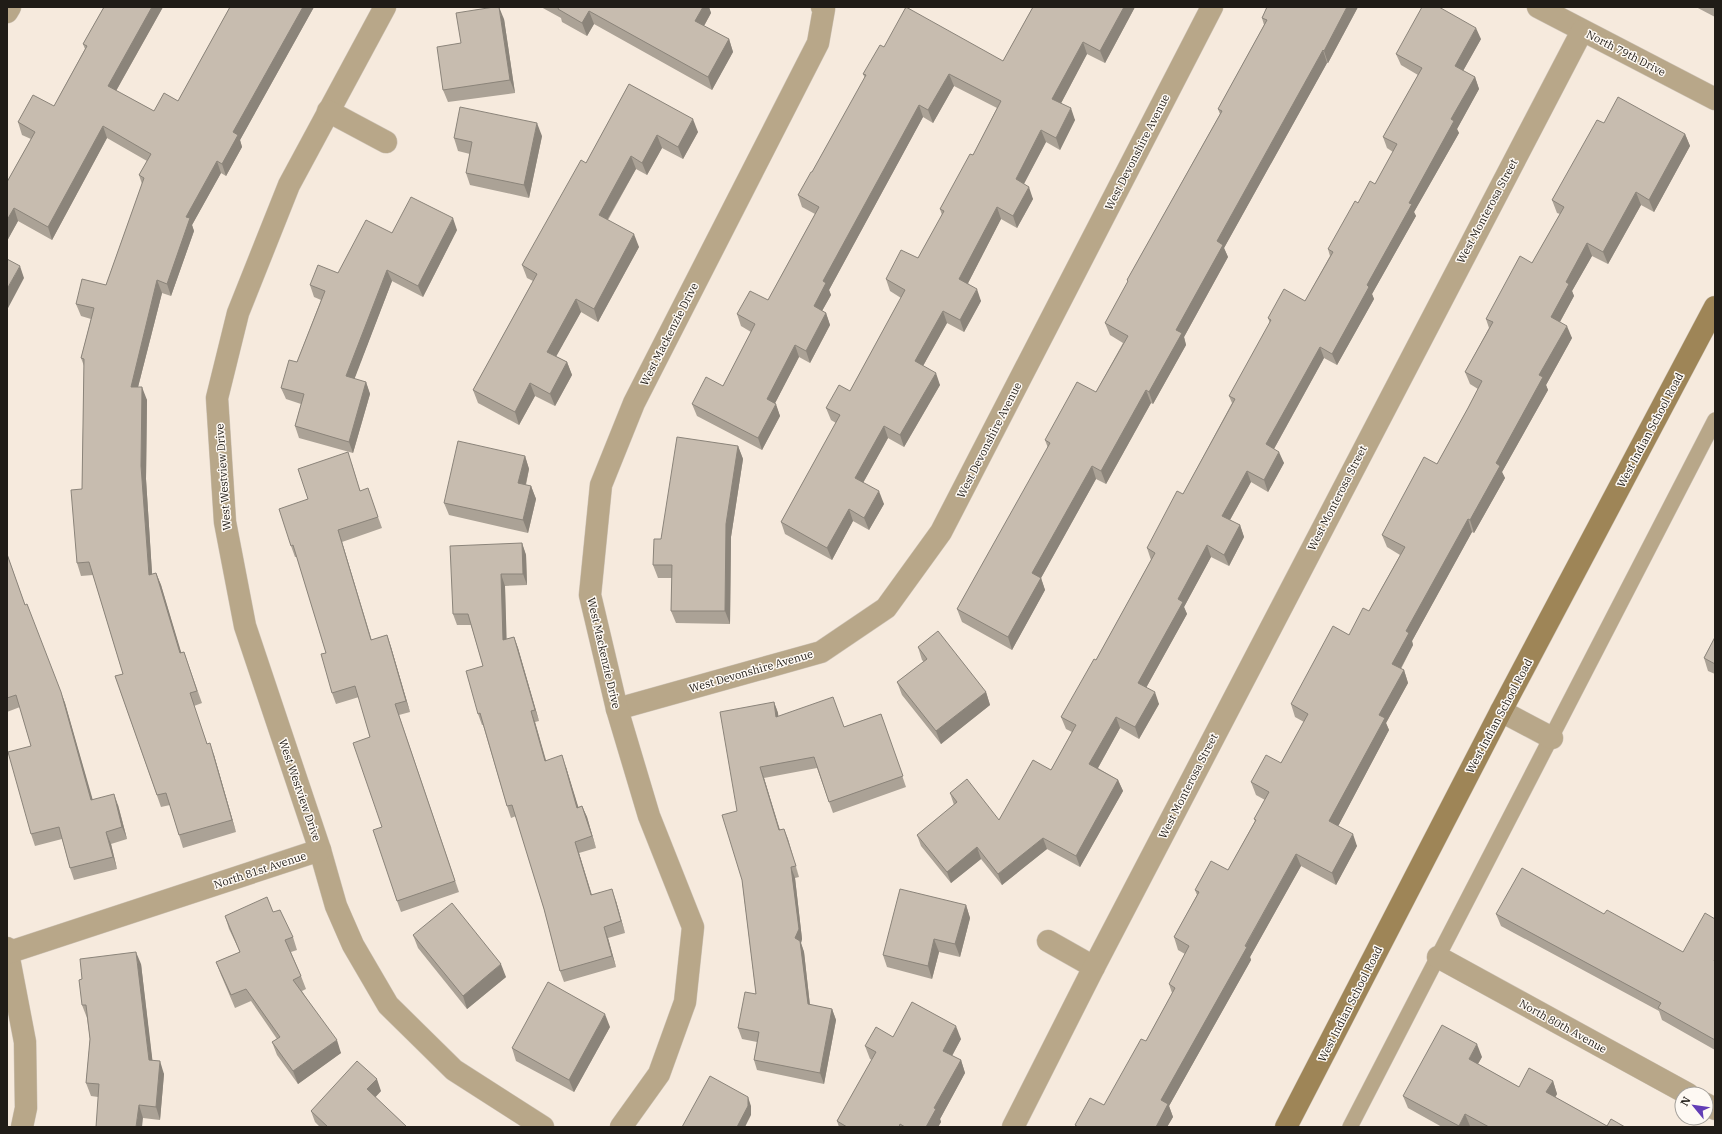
<svg xmlns="http://www.w3.org/2000/svg" width="1722" height="1134" font-family="'IBM Plex Serif',serif">
<style>
.lines{fill:none;stroke-linecap:round;stroke-linejoin:round}
.service-casing{stroke:#cfc5b9;stroke-width:16}
.minor-casing{stroke:#cfc5b9;stroke-width:23}
.secondary-casing{stroke:#cfc5b9;stroke-width:23}
.service{stroke:#b8a789;stroke-width:15}
.minor{stroke:#b8a789;stroke-width:22}
.secondary{stroke:#9e8557;stroke-width:22}
.wall{fill:#aba296}
.shaded-wall{fill:#8b847a}
.building{fill:#c7bcaf;stroke:#8b847a}
.labels{text-anchor:middle;dominant-baseline:central;stroke-width:3;stroke-linejoin:round;paint-order:stroke}
.street-label{font-size:11px;fill:#201c17;stroke:#fef9f3}
</style>
<rect width="100%" height="100%" fill="#f6eadd"/>
<g class="lines">
<!-- service casing -->
<g class="service-casing">
<path id="service" d="M1350,1127l365,-707"/>
</g>
<!-- minor casing -->
<g class="minor-casing">
<g id="minor">
<path d="M385,7l-96,178 -51,128 -21,85 8,124 20,104 75,224 16,56 17,39 35,60 66,65 89,57"/>
<path d="M1538,7l177,92"/>
<path d="M7,12l3,-5"/>
<path d="M328,111l58,31"/>
<path d="M617,709l204,-57 65,-44 55,-76 271,-525"/>
<path d="M1501,711l51,27"/>
<path d="M1048,941l46,26"/>
<path d="M7,948l18,94 1,66 -4,19"/>
<path d="M7,953l313,-103"/>
<path d="M1438,957l250,137"/>
<path d="M1706,1104l9,5"/>
<path d="M621,1127l38,-53 26,-72 8,-75 -44,-111 -32,-107 -27,-114 11,-110 33,-82 184,-360 6,-34 -2,-2"/>
<path d="M1013,1127l81,-160 488,-936"/>
</g>
</g>
<!-- secondary casing -->
<g class="secondary-casing">
<path id="secondary" d="M1286,1127l215,-416 214,-404"/>
</g>
<!-- service -->
<use href="#service" class="service"/>
<!-- minor -->
<use href="#minor" class="minor"/>
<!-- secondary -->
<use href="#secondary" class="secondary"/>
</g>
<!-- wall -->
<g class="wall">
<path d="M104,7h59l-47,84 38,20 24,-10 52,-94h84l-74,133 2,7 -16,29 -5,-3 -29,52 2,6 -23,65 -9,-3 -24,94 9,13 -1,79 6,95 4,-1 5,12 20,68 3,-1 18,51 -8,3 13,38 7,11 22,77 -53,16 -4,-13 -9,-30 -9,2 -46,-131 8,-2 -30,-99 -12,1 -4,-13 5,-74 2,-123 -3,-8 10,-39 -10,-3 -5,-12 30,-19 36,-101 -3,-9 8,-14 -40,-23 -55,102 -34,-19 -11,20v-59l24,-43 -9,-4 -4,-13 36,-16 31,-57 -2,-5z"/>
<path d="M541,7h168l2,6 -7,13 25,13 4,13 -21,38 -118,-66 -7,12 -25,-14 -1,-4z"/>
<path d="M1033,7h102l-30,56 -18,-9 -26,49 14,17 -15,30 -14,-8 -22,42 9,15 -16,29 -16,-9 -33,64 13,18 -17,31 -17,-9 -24,43 17,19 -36,62 -16,-9 -25,45 21,21 -15,26 -16,-9 -21,39 -47,-26 -4,-12 55,-99 -5,-3 -5,-12 24,-17 51,-93 -11,-7 -4,-12 32,-21 24,-43 -2,-6 33,-54 24,-47 -43,-22 -21,37 -10,-6 -94,173 2,5 -9,16 4,2 4,12 -20,38 -11,-6 -24,46 5,13 -18,34 -65,-34 -5,-12 31,-18 28,-54 -10,-6 -4,-12 31,-14 47,-86 -13,-7 -4,-12 14,-23 53,-94 -2,-4 21,-27 119,14z"/>
<path d="M1267,7h91l-30,56h-1l-103,185 4,9 -44,80 2,8 -33,59 -2,-1 -45,81 -10,-5 -55,99 4,12 -33,60 -50,-28 -5,-13 91,-161 -3,-8 51,-48 27,-49 -13,-8 -5,-12 23,-41 -1,-2 93,-166 -2,-5 46,-84 -2,-7z"/>
<path d="M1696,7h19v10z"/>
<path d="M504,19l11,74 -67,9 -5,-12 18,-47z"/>
<path d="M1481,39l-18,32 12,6 4,12 -22,40 2,4 -45,79 2,4 -44,78 2,5 -37,66 -13,-7 -50,91 10,14 -16,29 -17,-10 -21,38 10,5 4,12 -15,29 -18,-9 -27,50 3,7 -41,74 13,16 -20,35 -19,-11 -22,40 20,12 5,11 -43,76 -33,-18 -45,36 -21,-26 -30,24 -30,-37 -4,-11 37,-30 -4,-12 49,27 52,-50 21,-38 -6,-3 -5,-12 35,-57 55,-100 -4,-12 36,-54 49,-91 -3,-7 41,-73 -2,-5 37,-17 25,-45 -2,-7 30,-46 17,-19 18,-32 -6,-4 -4,-11 35,-62 -17,-10 -5,-11z"/>
<path d="M629,84l69,48 -15,27 -21,-11 -15,27 -11,-6 -28,51 31,27 -41,75 -17,-10 -25,44 11,6 5,13 -17,31 -20,-10 -16,29 -41,-22 -5,-13 60,-109 -6,-3 -5,-13 64,-102z"/>
<path d="M1604,123l81,11 5,12 -36,66 -13,-7 -33,59 -16,-8 -20,35 2,5 -14,26 12,16 -26,47 2,5 -46,82 3,6 -31,55 -2,-1 -60,109 1,4 -12,24 3,1 4,13 -22,40 3,7 -51,96 19,20 -21,39 -35,-19 -51,91 1,3 -82,146 4,11 -6,10h-92v-2l29,-20 42,-64 26,-48 -3,-9 16,-30 -7,-4 -4,-13 23,-42 -2,-5 33,-20 27,-49 -1,-2 11,-19 -9,-5 -5,-13 30,-19 23,-41 -9,-5 -4,-13 78,-93 31,-56 -13,-8 -5,-12 55,-71 31,-56 10,-19 -8,-5 -5,-12 24,-44 -3,-9 46,-56 28,-49 -3,-1 -5,-13z"/>
<path d="M542,136l-13,62 -59,-13 -4,-12 4,-19 -12,-3 -4,-13z"/>
<path d="M457,230l-34,67 -31,-16 -38,98 12,3 4,12 -17,59 -54,-15 -4,-12 6,-22 -15,-5 -5,-11 16,-26 24,-62 -7,-3 -4,-12 28,-12z"/>
<path d="M738,446l5,13 -12,78 -1,87 -54,-1 -5,-12 1,-33h-14l-5,-13 8,-26z"/>
<path d="M525,456l4,13 -3,16 5,1 5,13 -8,34 -79,-18 -5,-12z"/>
<path d="M352,464l8,27 12,9 10,28 -40,14 29,98 16,-5 4,12 19,65 -11,3 60,177 -58,20 -4,-11 -15,-74 -12,-90 -11,-40 -23,7 -4,-11 -6,-40 -29,-96h-2l-4,-11 17,-47z"/>
<path d="M522,543l4,12 1,30 -22,1 1,53 8,-2 4,11 21,73 -4,1 11,38 20,7 12,40 4,-1 5,11 9,31 -17,5 13,42 24,6 9,32 -17,5 8,29 -52,15 -4,-11 -16,-62 -28,-93 -5,2 -4,-12 -24,-81h-1l-4,-11 5,-48 -12,-41h-14l-4,-11z"/>
<path d="M7,554l18,51 40,98 27,96 26,6 9,34 -16,5 6,25 -43,11 -4,-12 -8,-29 -27,7 -4,-12v-88l-11,-39 -13,5z"/>
<path d="M1715,637v37l-7,-3 -4,-13z"/>
<path d="M918,647l68,45 4,13 -49,39 -39,-49 -5,-13 27,-20 -2,-2z"/>
<path d="M774,702l4,11v4l66,10 37,-13 25,73 -73,26 -16,-45 -53,10 16,52 4,-1 15,48 -4,1 7,61 -1,4 3,9 6,53 22,4 4,11 -12,64 -67,-14 -3,-10 3,-18 -15,-3 -4,-11 18,-34 -14,-114 -5,-69z"/>
<path d="M966,905l4,13 -10,39 -21,-5 -7,27 -45,-12 -4,-12z"/>
<path d="M273,912l20,25 4,13 -6,2 10,24 5,13 -4,2 39,62 -43,31 -21,-29 -5,-13 5,-3 -26,-38 -16,7 -14,-33 -5,-13 24,-10 -11,-23 -4,-13z"/>
<path d="M1496,914h108l79,38 32,-33v131l-53,-30 -3,-9 -158,-85z"/>
<path d="M413,935l93,42 -39,32 -49,-61z"/>
<path d="M141,964l11,96 12,14 -4,46 -17,-2 -45,-21 -7,-1 -5,-13 4,-44 -3,-21 -5,-13z"/>
<path d="M610,1027l-36,65 -58,-31 -4,-13z"/>
<path d="M893,1037l68,2 -9,17 9,4 4,13 -25,46 1,3 -3,5h-99l-2,-6 35,-61 -2,-1 -5,-13z"/>
<path d="M1482,1057l-4,7 41,23 34,-6 4,13 -2,3 52,29 18,1h-154l-1,-1v1h-28l-34,-19 -5,-12z"/>
<path d="M381,1091l-6,6 32,30h-87l-5,-5 -4,-11z"/>
</g>
<!-- shaded-wall -->
<g class="shaded-wall">
<path d="M152,7h11l-51,91 -4,-12z"/>
<path d="M303,7h11l-74,133 2,7 -16,29 -4,-12 11,-32z"/>
<path d="M499,7l5,12 11,74 -5,-13z"/>
<path d="M703,7h6l2,6 -11,20 -5,-12z"/>
<path d="M1124,7h11l-30,56 -5,-12z"/>
<path d="M1347,7h11l-30,56 -4,-12z"/>
<path d="M589,11l5,13 -7,12 -5,-13z"/>
<path d="M1476,28l5,11 -22,39 -4,-12z"/>
<path d="M729,39l4,13 -21,38 -4,-13z"/>
<path d="M1083,42l4,12 -30,57 -5,-12z"/>
<path d="M1323,50l4,13 -103,185 4,9 -44,80 2,8 -33,59 -4,-12 27,-62 41,-89z"/>
<path d="M949,74l5,12 -21,37 -5,-13z"/>
<path d="M1475,77l4,12 -22,40 2,4 -45,79 2,4 -44,78 2,5 -37,66 -5,-11 35,-69 84,-166z"/>
<path d="M919,105l4,12 -94,173 2,5 -13,23 -4,-12 9,-25z"/>
<path d="M1071,108l4,12 -15,30 -4,-12z"/>
<path d="M693,119l5,13 -15,27 -5,-12z"/>
<path d="M537,123l5,13 -13,62 -5,-13z"/>
<path d="M103,126l4,12 -55,102 -4,-13z"/>
<path d="M1041,130l5,12 -26,49 -4,-12z"/>
<path d="M1685,134l5,12 -36,66 -5,-12z"/>
<path d="M657,135l5,13 -15,27 -5,-12z"/>
<path d="M631,156l5,13 -33,58 -4,-12z"/>
<path d="M217,161l4,12 -29,52 2,6 -23,65 -4,-12 19,-67z"/>
<path d="M1029,187l4,12 -16,29 -4,-12z"/>
<path d="M1636,192l5,13 -33,59 -5,-12z"/>
<path d="M997,207l4,12 -37,72 -5,-12z"/>
<path d="M14,208l4,13 -11,20v-21z"/>
<path d="M453,218l4,12 -34,67 -5,-11z"/>
<path d="M634,234l5,13 -41,75 -4,-13z"/>
<path d="M1587,243l5,13 -20,35 2,5 -18,33 -5,-12 15,-35z"/>
<path d="M20,266l4,12 -17,32v-21z"/>
<path d="M387,270l5,11 -41,107 -5,-12z"/>
<path d="M157,280l5,13 -27,106 -4,-12z"/>
<path d="M977,289l4,12 -17,31 -4,-12z"/>
<path d="M576,299l5,13 -29,52 -5,-12z"/>
<path d="M943,311l4,12 -28,50 -4,-12z"/>
<path d="M826,313l4,12 -20,38 -4,-12z"/>
<path d="M1567,326l5,12 -26,47 2,5 -46,82 3,6 -31,55 -4,-13 26,-57 43,-88z"/>
<path d="M795,345l4,12 -28,54 -4,-12z"/>
<path d="M1320,347l4,11 -54,98 -4,-12z"/>
<path d="M567,362l5,13 -17,31 -5,-12z"/>
<path d="M936,373l4,12 -36,62 -4,-12z"/>
<path d="M366,382l4,12 -17,59 -4,-11z"/>
<path d="M530,383l5,13 -16,29 -4,-13z"/>
<path d="M142,387l5,13 -1,79 7,109 -4,-13 -8,-109z"/>
<path d="M1146,390l5,13 -45,81 -5,-13z"/>
<path d="M776,404l4,12 -18,34 -4,-12z"/>
<path d="M884,426l4,12 -29,52 -4,-12z"/>
<path d="M738,446l5,13 -12,78 -1,87 -5,-13 1,-87z"/>
<path d="M1279,452l5,11 -16,29 -4,-12z"/>
<path d="M525,456l4,13 -6,27 -5,-13z"/>
<path d="M1092,466l4,13 -55,99 4,12 -33,60 -4,-13 24,-64z"/>
<path d="M1247,471l4,11 -25,45 -4,-11z"/>
<path d="M531,486l5,13 -8,34 -5,-13z"/>
<path d="M879,491l5,13 -15,26 -5,-12z"/>
<path d="M849,509l4,12 -21,39 -5,-12z"/>
<path d="M1468,519l4,13 -60,109 1,4 -17,32 -4,-13 14,-33z"/>
<path d="M1240,525l4,12 -15,29 -5,-11z"/>
<path d="M338,530l4,12 33,109 -4,-11z"/>
<path d="M522,543l4,12 1,30 -4,-11z"/>
<path d="M1207,545l4,12 -27,50 3,7 -45,81 -4,-12 40,-84z"/>
<path d="M156,573l5,12 24,80 -5,-12z"/>
<path d="M501,574l4,12 2,65 -4,-11z"/>
<path d="M387,635l4,12 19,65 -4,-11z"/>
<path d="M514,637l4,11 21,73 -4,-11z"/>
<path d="M1404,670l4,13 -22,40 3,7 -55,104 -5,-13 50,-106z"/>
<path d="M61,692l4,11 31,108 -5,-11z"/>
<path d="M986,692l4,13 -49,39 -5,-13z"/>
<path d="M1155,692l4,12 -20,35 -4,-12z"/>
<path d="M774,702l4,11 2,15 -4,-11z"/>
<path d="M531,711l4,11 14,50 -4,-11z"/>
<path d="M1116,717l4,11 -26,47 -5,-11z"/>
<path d="M210,743l4,12 22,77 -4,-12z"/>
<path d="M562,755l4,12 16,52 -5,-11z"/>
<path d="M760,767l4,11 19,63 -4,-11z"/>
<path d="M1118,780l5,11 -43,76 -4,-11z"/>
<path d="M114,794l4,11 9,34 -5,-12z"/>
<path d="M582,806l5,11 9,31z"/>
<path d="M784,829l4,10 11,38 -3,-11z"/>
<path d="M106,832l5,12 6,25 -4,-12z"/>
<path d="M1353,834l4,12 -21,39 -4,-12z"/>
<path d="M1043,838l4,11 -45,36 -4,-11z"/>
<path d="M575,842l4,11 16,53 -4,-11z"/>
<path d="M977,847l4,12 -30,24 -4,-11z"/>
<path d="M1296,854l5,12 -51,91 1,3 -82,146 4,11 -6,10h-11l5,-27z"/>
<path d="M791,867l4,11 7,61 -1,4 3,9 7,63 -3,-11 -13,-66z"/>
<path d="M612,889l4,12 9,32 -4,-12z"/>
<path d="M966,905l4,13 -10,39 -5,-13z"/>
<path d="M604,927l4,11 8,29 -4,-11z"/>
<path d="M934,939l5,13 -7,27 -4,-13z"/>
<path d="M136,952l5,12 13,109 -5,-13z"/>
<path d="M501,964l5,13 -39,32 -4,-13z"/>
<path d="M832,1009l4,11 -12,64 -4,-11z"/>
<path d="M605,1014l5,13 -36,65 -5,-12z"/>
<path d="M956,1026l5,13 -13,24 -5,-12z"/>
<path d="M337,1040l4,13 -43,31 -5,-13z"/>
<path d="M1477,1044l5,13 -9,15 -4,-13z"/>
<path d="M961,1060l4,13 -25,46 1,3 -3,5h-12l8,-19z"/>
<path d="M160,1061l4,13 -4,46 -4,-13z"/>
<path d="M377,1079l4,12 -9,10 -5,-12z"/>
<path d="M1553,1081l4,13 -6,11 -5,-13z"/>
<path d="M748,1097l3,9v9l-6,12h-8z"/>
<path d="M139,1105l4,13 -1,9h-6z"/>
<path d="M1465,1114l5,12v1h-11v-1z"/>
</g>
<!-- building -->
<g class="building">
<path d="M104,7h48l-44,79 46,25 10,-18 14,8 52,-94h73l-70,125 5,3 -16,29 -5,-3 -31,56 4,1 -23,66 -10,-4 -26,107h11l-1,79 8,109 7,-2 24,80 4,-1 13,39 -7,2 17,51 3,-1 22,77 -53,15 -13,-42 -9,2 -42,-119 8,-2 -34,-112 -12,1 -6,-73 11,-1 2,-130 -3,-1 13,-50 -18,-4 6,-25 24,6 38,-107 -5,-3 12,-21 -48,-28 -55,101 -34,-19 -7,12v-38l28,-50 -17,-10 15,-27 21,11 33,-60 -4,-2z"/>
<path d="M494,7h5l11,73 -67,10 -6,-43 24,-4 -5,-30z"/>
<path d="M559,7h144l-8,14 34,18 -21,38 -119,-66 -7,12 -24,-14z"/>
<path d="M906,7l97,54 30,-54h91l-24,44 -17,-9 -31,57 19,9 -15,30 -15,-8 -25,49 13,8 -16,29 -16,-9 -38,72 18,10 -17,31 -17,-9 -28,50 21,12 -36,62 -16,-9 -29,52 24,13 -15,27 -15,-9 -22,39 -46,-26 59,-107 -14,-7 13,-23 11,6 55,-101 -19,-11 15,-29 17,8 26,-47 -4,-2 30,-55 3,1 28,-54 -52,-27 -21,36 -9,-5 -96,176 3,2 -12,23 12,7 -20,38 -11,-6 -28,54 9,5 -18,34 -66,-34 14,-27 17,9 32,-62 -18,-10 13,-23 18,9 51,-93 -21,-12 13,-23h1l54,-97 -3,-1 17,-29 4,2z"/>
<path d="M1267,7h80l-23,44 -1,-1 -106,191 6,4 -47,85 6,3 -33,59 -3,-2 -45,81 -9,-5 -60,107 9,5 -33,59 -51,-28 93,-166 -5,-3 32,-58 19,10 32,-56 -23,-13 23,-42 -1,-1 95,-169 -4,-2 49,-89 -5,-2z"/>
<path d="M1422,7h17l37,21 -21,38 20,11 -24,42 3,2 -45,82 3,1 -45,81 2,2 -37,67 -12,-7 -54,97 13,8 -15,28 -17,-9 -25,45 18,9 -16,30 -17,-10 -29,54 5,3 -45,81 17,9 -20,35 -19,-10 -27,47 29,16 -42,76 -33,-18 -45,36 -21,-27 -30,25 -30,-37 40,-33 -7,-9 17,-14 32,41 34,-60 18,10 25,-45 -15,-8 33,-58 2,1 59,-107 -8,-5 30,-57 6,3 52,-95 -6,-3 42,-76 -3,-2 16,-29 21,12 28,-49 -5,-3 27,-48 3,2 12,-22 5,3 22,-40 -14,-7 39,-69 -26,-14z"/>
<path d="M629,84l64,35 -15,28 -21,-12 -15,28 -11,-7 -32,59 35,19 -40,75 -18,-10 -29,53 20,10 -17,32 -20,-11 -15,29 -42,-22 64,-116 -15,-9 59,-105 5,3z"/>
<path d="M1618,97l67,37 -36,66 -13,-8 -33,60 -16,-9 -21,39 3,2 -18,33 16,9 -28,49 4,2 -47,86 4,3 -30,54 -2,-1 -62,112 3,2 -17,31 12,6 -25,45 6,3 -56,103 24,13 -21,39 -36,-19 -51,92 2,1 -86,153 7,4 -12,23h-78l-3,-2 15,-27 14,7 37,-66 5,2 29,-53 -6,-4 20,-38 -15,-9 25,-45 -4,-2 16,-29 17,9 28,-50 -2,-1 15,-27 -18,-10 15,-27 15,8 27,-49 -17,-10 42,-78 16,9 14,-27 6,3 36,-64 -23,-12 42,-78 13,7 31,-56 14,-27 -17,-9 28,-50 -7,-3 34,-63 12,7 32,-56 -12,-7 45,-80 7,3z"/>
<path d="M460,107l77,16 -13,62 -58,-12 6,-31 -18,-4z"/>
<path d="M411,197l42,21 -35,68 -31,-16 -41,106 20,6 -17,60 -54,-16 9,-32 -23,-6 8,-28 8,2 28,-71 -15,-6 8,-20 20,8 28,-53 26,13z"/>
<path d="M7,259l13,7 -13,23z"/>
<path d="M677,437l61,9 -12,78 -1,87h-54l1,-46h-19l1,-26h7z"/>
<path d="M458,441l67,15 -7,27 13,3 -8,34 -79,-17z"/>
<path d="M348,452l12,39 8,-3 10,29 -40,13 33,110 16,-5 19,66 -11,3 60,177 -58,20 -24,-71 9,-3 -29,-84 17,-6 -15,-51 -23,7 -11,-39 5,-1 -33,-108 -2,1 -12,-37 29,-10 -10,-30z"/>
<path d="M522,543l1,31h-22l2,66 11,-3 21,73 -4,1 14,50 17,-6 15,53 5,-2 10,30 -17,6 16,53 21,-6 9,32 -17,6 8,29 -52,15 -16,-62 -32,-104 -5,1 -27,-93 -2,1 -12,-43 17,-5 -15,-52h-15l-3,-68z"/>
<path d="M7,554l18,51 2,-1 34,88 30,108 23,-6 8,33 -16,5 7,25 -43,11 -11,-41 -28,7 -23,-82 23,-6 -15,-51 -9,3z"/>
<path d="M938,631l48,61 -50,39 -39,-49 30,-23 -9,-12z"/>
<path d="M1715,637v27l-11,-6z"/>
<path d="M833,697l11,30 37,-13 22,62 -74,26 -15,-45 -54,10 19,63 5,-1 12,37 -5,1 8,62 -4,9 5,3 8,63 24,5 -12,64 -66,-13 5,-28 -21,-4 7,-36 11,2 -14,-114 -20,-65 15,-4 -17,-99 54,-10 2,15z"/>
<path d="M1522,868l82,46 3,-4 76,42 22,-39 10,6v40l-1,2h1v79l-57,-32 3,-5 -165,-89z"/>
<path d="M900,889l66,16 -11,39 -21,-5 -6,27 -45,-11z"/>
<path d="M267,897l6,15 7,-2 13,27 -8,3 16,36 -8,4 44,60 -44,31 -21,-29 8,-5 -34,-48 -15,6 -15,-33 24,-10 -15,-36z"/>
<path d="M452,903l49,61 -38,32 -50,-61z"/>
<path d="M136,952l13,108 11,1 -4,46 -17,-2 -3,22h-40l3,-43 -13,-1 4,-44 -4,-34h-4l-3,-25 3,-1 -2,-20z"/>
<path d="M548,982l57,32 -36,66 -57,-32z"/>
<path d="M912,1002l44,24 -13,25 18,9 -27,48 2,1 -10,18h-21l-5,-3 -1,3h-52l-10,-6 39,-69 -11,-6 11,-19 17,10z"/>
<path d="M1442,1025l35,19 -8,15 50,28 10,-19 24,13 -7,11 61,34 4,-7 14,8h-136l-24,-13 -6,12 -56,-30z"/>
<path d="M357,1061l20,18 -10,10 40,38h-79l-17,-16z"/>
<path d="M710,1076l38,21v9l-11,21h-55z"/>
</g>
<g class="labels">
<!-- street labels -->
<g class="street-label">
<text transform="translate(1626 53) rotate(27)">North 79th Drive</text>
<text transform="translate(1137 152) rotate(-63)">West Devonshire Avenue</text>
<text transform="translate(1487 211) rotate(-62)">West Monterosa Street</text>
<text transform="translate(669 334) rotate(-63)">West Mackenzie Drive</text>
<text transform="translate(1650 430) rotate(-62)">West Indian School Road</text>
<text transform="translate(989 440) rotate(-63)">West Devonshire Avenue</text>
<text transform="translate(223 477) rotate(-94)">West Westview Drive</text>
<text transform="translate(1337 498) rotate(-63)">West Monterosa Street</text>
<text transform="translate(604 653) rotate(77)">West Mackenzie Drive</text>
<text transform="translate(751 671) rotate(-16)">West Devonshire Avenue</text>
<text transform="translate(1499 716) rotate(-62)">West Indian School Road</text>
<text transform="translate(1188 786) rotate(-63)">West Monterosa Street</text>
<text transform="translate(300 790) rotate(71)">West Westview Drive</text>
<text transform="translate(260 870) rotate(-18)">North 81st Avenue</text>
<text transform="translate(1350 1004) rotate(-63)">West Indian School Road</text>
<text transform="translate(1563 1026) rotate(29)">North 80th Avenue</text>
</g>
</g>
<!-- border -->
<rect width="1722" height="1134" fill="none" stroke="#201c17" stroke-width="16"/>
<!-- north arrow -->
<g transform="translate(1694 1106) rotate(299)"><circle r="19" fill="#fef9f3" stroke="#a5a19b"/>
<path d="M0-3L7 15L0 10L-7 15Z" fill="#633eb6"/>
<text y="-6" font-size="11" font-weight="bold" text-anchor="middle" fill="#201c17">N</text>
</g>
</svg>
